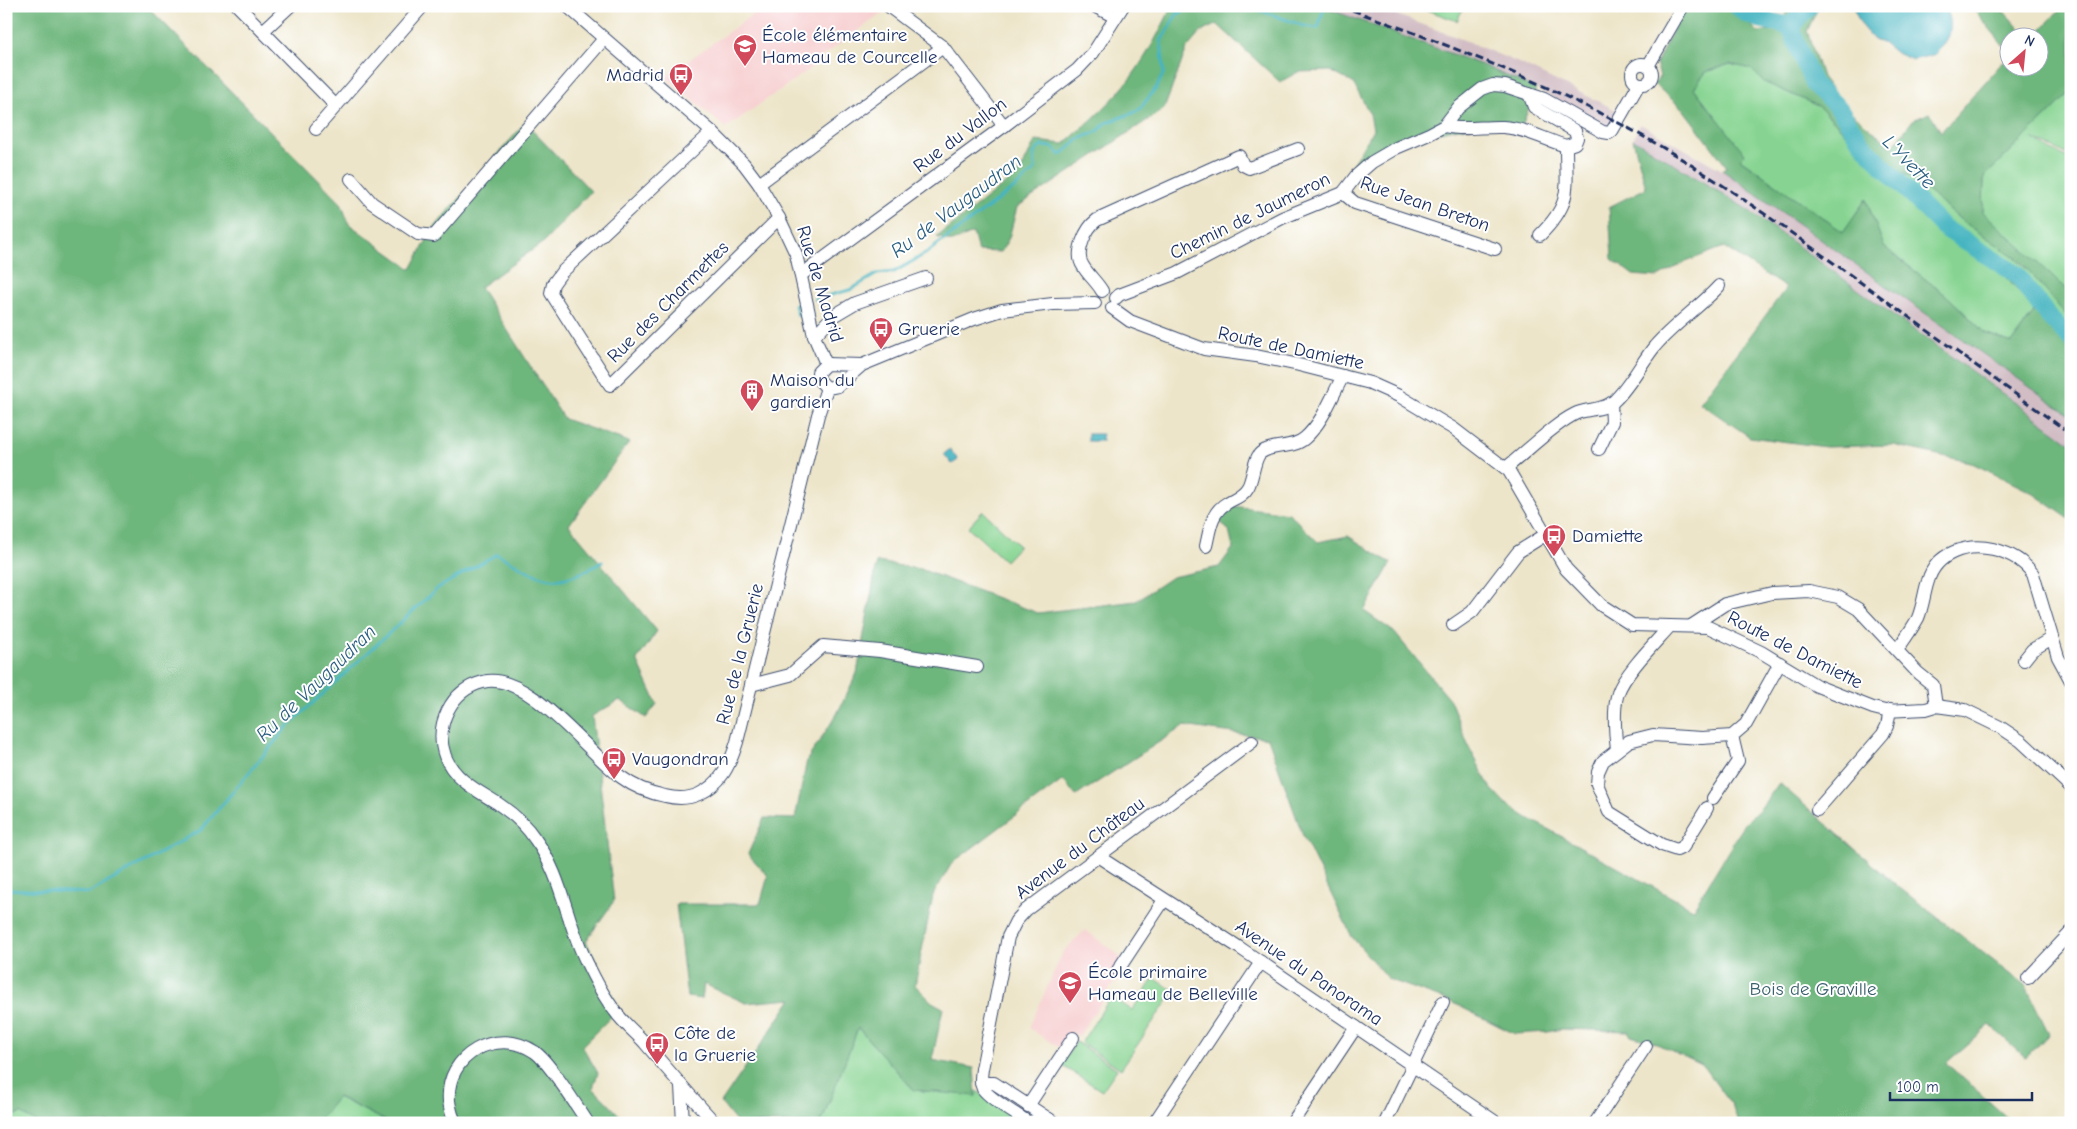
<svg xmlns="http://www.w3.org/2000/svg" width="2077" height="1129" font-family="'Comic Neue',sans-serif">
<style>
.built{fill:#f7cfd0}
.industrial{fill:#d2bdc5}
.green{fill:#87d492;stroke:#518278}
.forest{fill:#6db67c;stroke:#44726d;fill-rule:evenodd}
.water{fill:#47b5c1;stroke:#317290}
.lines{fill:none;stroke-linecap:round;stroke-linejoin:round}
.stream{stroke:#47b5c1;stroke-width:3}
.river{stroke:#47b5c1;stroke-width:18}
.minor-casing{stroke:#3a4a6e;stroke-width:14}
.minor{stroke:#fff;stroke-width:12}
.rail{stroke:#1b2f5e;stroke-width:3;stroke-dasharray:8 4;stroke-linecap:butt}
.labels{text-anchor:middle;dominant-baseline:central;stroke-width:4;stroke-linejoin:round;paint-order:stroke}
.poi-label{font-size:19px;fill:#1b2f5e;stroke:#fff;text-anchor:start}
.street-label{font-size:19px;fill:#1b2f5e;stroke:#fff}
.park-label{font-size:19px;fill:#3b616e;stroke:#fff}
.water-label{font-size:20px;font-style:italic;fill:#2a5e81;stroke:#fff}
</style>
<rect width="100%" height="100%" fill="#fff"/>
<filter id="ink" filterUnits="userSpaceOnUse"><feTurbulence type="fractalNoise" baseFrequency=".02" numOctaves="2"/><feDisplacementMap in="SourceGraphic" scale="10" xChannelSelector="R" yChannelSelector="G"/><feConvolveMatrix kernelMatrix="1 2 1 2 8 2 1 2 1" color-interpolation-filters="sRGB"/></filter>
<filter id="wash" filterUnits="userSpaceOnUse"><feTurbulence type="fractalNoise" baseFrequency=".0096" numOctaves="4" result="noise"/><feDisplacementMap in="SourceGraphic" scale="20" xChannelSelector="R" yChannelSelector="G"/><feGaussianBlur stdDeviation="1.12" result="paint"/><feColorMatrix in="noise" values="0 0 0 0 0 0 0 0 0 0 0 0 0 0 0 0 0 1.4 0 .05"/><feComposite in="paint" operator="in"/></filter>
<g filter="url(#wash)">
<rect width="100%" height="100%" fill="#ede5c9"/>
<!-- built -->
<g class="built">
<path d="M765,6h112l7,6 -74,53 1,3 -85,60 -61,-51z"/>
<path d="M1085,930l35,26 1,16 -42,64 -9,-4 -10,16 -31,-20 34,-76z"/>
</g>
<!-- industrial -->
<g class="industrial">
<path d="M1320,6h53l91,34 57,24 97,47 -9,15 -73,-37 -54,-24z"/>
<path d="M1640,124l82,46 349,246v27l-326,-235 -112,-69z"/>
</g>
<!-- green -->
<g class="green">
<path d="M1416,6h48l-7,15z"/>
<path d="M1730,64l21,5 13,13 54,24 19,18 29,35 31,27 41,42 64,45 33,37 -23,33 -27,-10 -38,-37 -63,-49 -18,-48 -23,33 -103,-73 4,-5 -50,-66 12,-16z"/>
<path d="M2071,92v64l-39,-18 19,12 20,9v135l-88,-81 1,-36z"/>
<path d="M1903,173l8,4 50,43 51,35 25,24 34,42v18l-74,-78 -18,-9 -36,-25 -45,-46z"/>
<path d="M983,511l36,35 -14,15 -37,-34z"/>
<path d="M1154,978l20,13 -53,78 -40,-26 30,-46 21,13z"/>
<path d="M858,1028l56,62 62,5 -1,-5 49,33h-203z"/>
<path d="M1076,1042l41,27 -15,22 -41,-26z"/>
<path d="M337,1097l53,26h-73z"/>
<path d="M21,1113l16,10h-31v-4z"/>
</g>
<!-- forest -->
<g class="forest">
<path d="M6,6h141l194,197 8,21 62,45 22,-40 92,-106 66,68 -46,50 -65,46 84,132 65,23 -60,83 88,106 -20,29 20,44 -11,14 -26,-18 -28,16 22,185 -28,40 33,68 -37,37 16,27 -5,15 34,35h-237l-52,-26 -21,26h-280l-16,-10 -15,6z"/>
<path d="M1172,6h148l162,59 54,24 -14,37 -34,-4 -87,18 -49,25 21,-36 -3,-15 -17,-31 -23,-12 -32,1 -18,10 -63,-58 -16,8 -14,16 -23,61 -147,98 -8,31 -8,14 -23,-1 -5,-18 -21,9 -15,-5 83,-65 15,-31 29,3c24,-21 49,-42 68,-68 16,-22 28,-45 40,-70z"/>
<path d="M1685,6h47l26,26 27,-4 1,-18 3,-4h30l-12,25 15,46 22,29 48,41 21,-27 17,-7 11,19 60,-68 8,-5 1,9h30v-30l-6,-1 29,-31 8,7v79l-87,85 -1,35 88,82v27l-47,-56 -12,-10 -51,-35 -50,-43 -8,-4 -5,8 45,46 73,47 33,43 22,22v77l-349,-246 5,-3 -44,-58 -29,-25 6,-8 -4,-12zM1730,64l21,5 13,13 54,24 19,18 29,35 31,27 41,42 64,45 33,37 -23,33 -27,-10 -38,-37 -63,-49 -18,-48 -23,33 -103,-73 5,-5 -51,-66 12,-16z"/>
<path d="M1971,6h28l28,31 -17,1 -1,14z"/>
<path d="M1633,139l112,69 326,235v77l-40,-28 -61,-30 -77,-17 -67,2 -76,-10 -50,-34 86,-115 -62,-41 -39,15 -27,15 -25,-2 -21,-16 -3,-52 37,-19z"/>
<path d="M1224,505l65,8 29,29 30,-6 43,27 -27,48 30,21 56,68 18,45 22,42 15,16 23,15 165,91 53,-87 14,-13 19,-26 122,106 125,97 23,48 -23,24 -36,-33 -44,38 67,60h-275l-6,-18 -30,-40 -47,-22 -24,-7 -3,-5 -67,-2 -13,3 -33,2 -66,-33 -61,-22 -36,-42 -49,-101 -35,-98 -84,-12 -108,70 -13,-16 -111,83 -19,32 -18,90 17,17 11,6 -11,52 42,8 2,28 -62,-6 -56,-62 -37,95h-84l-16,-20 71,-104 -46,4 -42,-19 -2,15 -15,-2 -11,-93h84l8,-28 -20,-22 16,-36 31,1 12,-59 30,-46 20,-41 20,-111 43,7 118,44 98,-12 36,-24 47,-10 14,-19 -4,-17 -9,-10z"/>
</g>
<!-- water -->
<g class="water">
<path d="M1852,6h93c11,22 4,30 -9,48l-23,6 -17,-7 -11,-9 -11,-4 -11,-12z"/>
<rect x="1088" y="434" width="14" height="7"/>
<path d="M950,449l8,11 -6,4 -8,-10z"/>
</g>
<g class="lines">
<!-- stream -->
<g class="stream">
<path d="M1248,6l56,20 14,2 6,-20"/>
<path d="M815,299l35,-9 27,-16 17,-2 31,-18 92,-68 18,-16 -1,-17 7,-7 11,1 9,8 18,-16 19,-8 8,-8 32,-12 19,-24 7,-15 -3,-31 16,-27 19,-8"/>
<path d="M798,315l-3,-10 4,-1"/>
<path d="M6,889l83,4 112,-63 87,-104 150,-138 59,-34c47,25 55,38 105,8"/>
</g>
<!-- river -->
<g class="river">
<path d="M1737,6l8,7 14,6 23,5 9,5 22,55 26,24 21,33 21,23 62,63 73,47 33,43 22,22"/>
<path d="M1791,29l5,-9 14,-14"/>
</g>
</g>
</g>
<g filter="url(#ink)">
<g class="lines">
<!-- minor casing -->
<g class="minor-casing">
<g id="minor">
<path d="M238,6l98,100"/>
<path d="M567,6l145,126 32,32 15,20 20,34 17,36 18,82 12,28"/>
<path d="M888,6l55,41 61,79"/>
<path d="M1094,6l21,11"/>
<path d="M263,31l27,-25"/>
<circle cx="1642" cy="74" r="10"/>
<path d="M1648,66l35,-60"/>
<path d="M1444,126c19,5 39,0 59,1 21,1 43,13 63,19l9,-3 2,-5 -2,-7 -41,-24 -5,-13"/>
<path d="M316,129l107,-123"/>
<path d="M712,132l-151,141 -8,11 -2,9 59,92 169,-167"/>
<path d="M351,179l21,24 46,31 16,2 169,-196"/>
<path d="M759,184l184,-137"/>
<path d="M1343,193l12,10 140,46"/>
<path d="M1540,235c33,-33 26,-45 26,-89"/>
<path d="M801,275l203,-149 73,-56 16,-17 30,-47"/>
<path d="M1102,291c-5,-9 -14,-16 -19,-25 -9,-13 3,-38 14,-46l142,-64 4,9 6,3 49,-19"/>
<path d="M1116,298l3,-3 58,-22 105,-55 61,-25 13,-17 16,-14 24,-14 33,-14 15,-8 14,-18 24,-19 11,-4 12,1 39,13 59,33 6,1 3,-2 27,-47"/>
<path d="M1112,308l18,13 74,28 52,7 43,9 71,18 29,13 55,33 55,42 57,98 35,36 31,20 76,2 53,25 56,34 56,22 12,3 41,-2 10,-3 29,4 35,17 21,14 50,46"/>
<path d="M814,336l19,-20 22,-13 71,-25"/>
<path d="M862,365l-36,-1 -8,8 1,8 8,8 11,-2 24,-21 112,-46 28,-9 51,-6 42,-1"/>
<path d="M1599,449l13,-27 -1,-19"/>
<path d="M1506,468c20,-16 47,-43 69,-54 12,-6 29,-3 39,-13 17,-16 27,-38 41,-55 19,-22 45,-39 64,-60"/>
<path d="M1206,546c4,-17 5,-34 21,-43 8,-5 16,-7 21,-16 5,-8 6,-31 14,-35 11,-8 31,-3 43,-14 18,-16 27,-42 38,-62"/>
<path d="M1453,625l19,-13 46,-60 27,-17"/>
<path d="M1691,626l34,-22 47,-11 37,-2 29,6 20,12 60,64 15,12 3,21"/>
<path d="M1897,650c7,-10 15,-21 21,-32 5,-12 6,-25 10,-37 8,-28 38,-38 65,-32 17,4 30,11 40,25l25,83 13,24"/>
<path d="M2024,660l8,-10 20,-12"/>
<path d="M751,685l39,-10 33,-29 57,5 97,16"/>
<path d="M1617,750c-2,-15 -4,-43 1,-57 6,-19 38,-51 52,-67"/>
<path d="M1713,798l25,-37 -6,-25"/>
<path d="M1707,808l-24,39 -6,3 -15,-5 -53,-33 -12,-28 1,-12 5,-11 26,-20 24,-6 49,3 30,-2 14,-12 34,-61"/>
<path d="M1817,810l66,-76 4,-8 3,-16"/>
<path d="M1099,857l141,91 257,175"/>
<path d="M1118,970l46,-70"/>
<path d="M2028,978l43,-46"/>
<path d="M981,1083h13l58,38"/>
<path d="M681,1086l2,37"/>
<path d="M1028,1106l45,-68"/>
<path d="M1049,1119l-21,3c-12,-8 -37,-22 -45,-33 -3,-6 -2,-13 -1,-20l26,-132 8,-16 10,-11 226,-168"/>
<path d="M456,1123c-4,-6 -6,-15 -7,-22 -4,-46 48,-75 86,-49 15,11 41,53 53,71"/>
<path d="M715,1123c-24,-26 -47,-53 -70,-80 -10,-11 -22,-20 -30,-32 -12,-15 -21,-33 -29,-50 -20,-40 -24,-86 -51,-122 -9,-14 -22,-25 -35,-34 -21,-14 -45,-24 -55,-49 -11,-31 6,-66 38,-74 44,-12 104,70 138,95 12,9 29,16 44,19 12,3 23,3 34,-2 22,-10 31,-29 38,-52l81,-327 9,-27"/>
<path d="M1154,1123l107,-161"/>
<path d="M1292,1123l64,-96"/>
<path d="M1385,1123l58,-121"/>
<path d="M1595,1123l51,-77"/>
</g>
</g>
<!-- minor -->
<use href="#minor" class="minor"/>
<!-- rail -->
<path class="rail" d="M1341,6c102,37 203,75 298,128 74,41 141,91 210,140 74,53 148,107 222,160"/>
</g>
</g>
<!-- icons -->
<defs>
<g id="school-pin" transform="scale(1.25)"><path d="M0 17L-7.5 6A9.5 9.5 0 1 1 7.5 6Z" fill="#d1495b" stroke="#fff"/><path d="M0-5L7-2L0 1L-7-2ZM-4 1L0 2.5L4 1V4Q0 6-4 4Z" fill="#fff"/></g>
<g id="bus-pin" transform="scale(1.25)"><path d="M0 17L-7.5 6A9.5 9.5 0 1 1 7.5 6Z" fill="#d1495b" stroke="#fff"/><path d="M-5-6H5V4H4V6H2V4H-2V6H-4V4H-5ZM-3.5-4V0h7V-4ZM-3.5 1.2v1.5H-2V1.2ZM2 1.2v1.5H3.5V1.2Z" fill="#fff"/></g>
<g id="building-pin" transform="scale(1.25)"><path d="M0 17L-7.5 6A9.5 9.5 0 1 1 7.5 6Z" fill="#d1495b" stroke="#fff"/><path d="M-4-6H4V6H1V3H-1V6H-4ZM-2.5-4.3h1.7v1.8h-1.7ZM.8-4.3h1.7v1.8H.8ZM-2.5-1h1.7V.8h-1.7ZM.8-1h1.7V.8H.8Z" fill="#fff"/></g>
</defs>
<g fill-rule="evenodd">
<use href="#school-pin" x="745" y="46"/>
<use href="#bus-pin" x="681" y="75"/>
<use href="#bus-pin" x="881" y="329"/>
<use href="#building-pin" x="752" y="391"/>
<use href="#bus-pin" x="1554" y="536"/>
<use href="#bus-pin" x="614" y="759"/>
<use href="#school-pin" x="1070" y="983"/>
<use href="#bus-pin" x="657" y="1044"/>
</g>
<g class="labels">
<!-- poi labels -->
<g class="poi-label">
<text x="762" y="35">École élémentaire<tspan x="762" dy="22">Hameau de Courcelle</tspan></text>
<text x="664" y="75" text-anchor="end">Madrid</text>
<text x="898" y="329">Gruerie</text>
<text x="770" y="380">Maison du<tspan x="770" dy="22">gardien</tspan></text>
<text x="1572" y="536">Damiette</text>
<text x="632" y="759">Vaugondran</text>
<text x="1088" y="972">École primaire<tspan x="1088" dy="22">Hameau de Belleville</tspan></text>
<text x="674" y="1033">Côte de<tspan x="674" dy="22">la Gruerie</tspan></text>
</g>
<!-- street labels -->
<g class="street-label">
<text transform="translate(960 135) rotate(-37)">Rue du Vallon</text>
<text transform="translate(1425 204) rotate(19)">Rue Jean Breton</text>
<text transform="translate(1250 216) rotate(-26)">Chemin de Jaumeron</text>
<text transform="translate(820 284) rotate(73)">Rue de Madrid</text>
<text transform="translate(668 302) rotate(-45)">Rue des Charmettes</text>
<text transform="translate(1291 348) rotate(12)">Route de Damiette</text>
<text transform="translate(1795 650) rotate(27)">Route de Damiette</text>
<text transform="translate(740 654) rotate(-76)">Rue de la Gruerie</text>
<text transform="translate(1080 848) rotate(-37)">Avenue du Château</text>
<text transform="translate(1309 973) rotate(34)">Avenue du Panorama</text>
</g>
<!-- park labels -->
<g class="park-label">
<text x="1813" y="989">Bois de Graville</text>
</g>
<!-- water labels -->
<g class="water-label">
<text transform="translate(1909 162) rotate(46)">L'Yvette</text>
<text transform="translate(956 206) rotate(-37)">Ru de Vaugaudran</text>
<text transform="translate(316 683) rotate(-44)">Ru de Vaugaudran</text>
</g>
</g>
<!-- margin -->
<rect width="2077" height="1129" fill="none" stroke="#fff" stroke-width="25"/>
<!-- north arrow -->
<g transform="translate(2024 52) rotate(27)"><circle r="24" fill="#ffffff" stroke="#a4acbf"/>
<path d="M0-4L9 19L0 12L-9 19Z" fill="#d1495b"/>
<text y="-8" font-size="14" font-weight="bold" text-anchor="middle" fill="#1b2f5e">N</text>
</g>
<!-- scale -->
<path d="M1890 1092v8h142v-8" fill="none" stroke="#1b2f5e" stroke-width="2.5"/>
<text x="1897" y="1092" font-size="15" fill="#1b2f5e" stroke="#ffffff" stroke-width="4" paint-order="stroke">100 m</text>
</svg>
